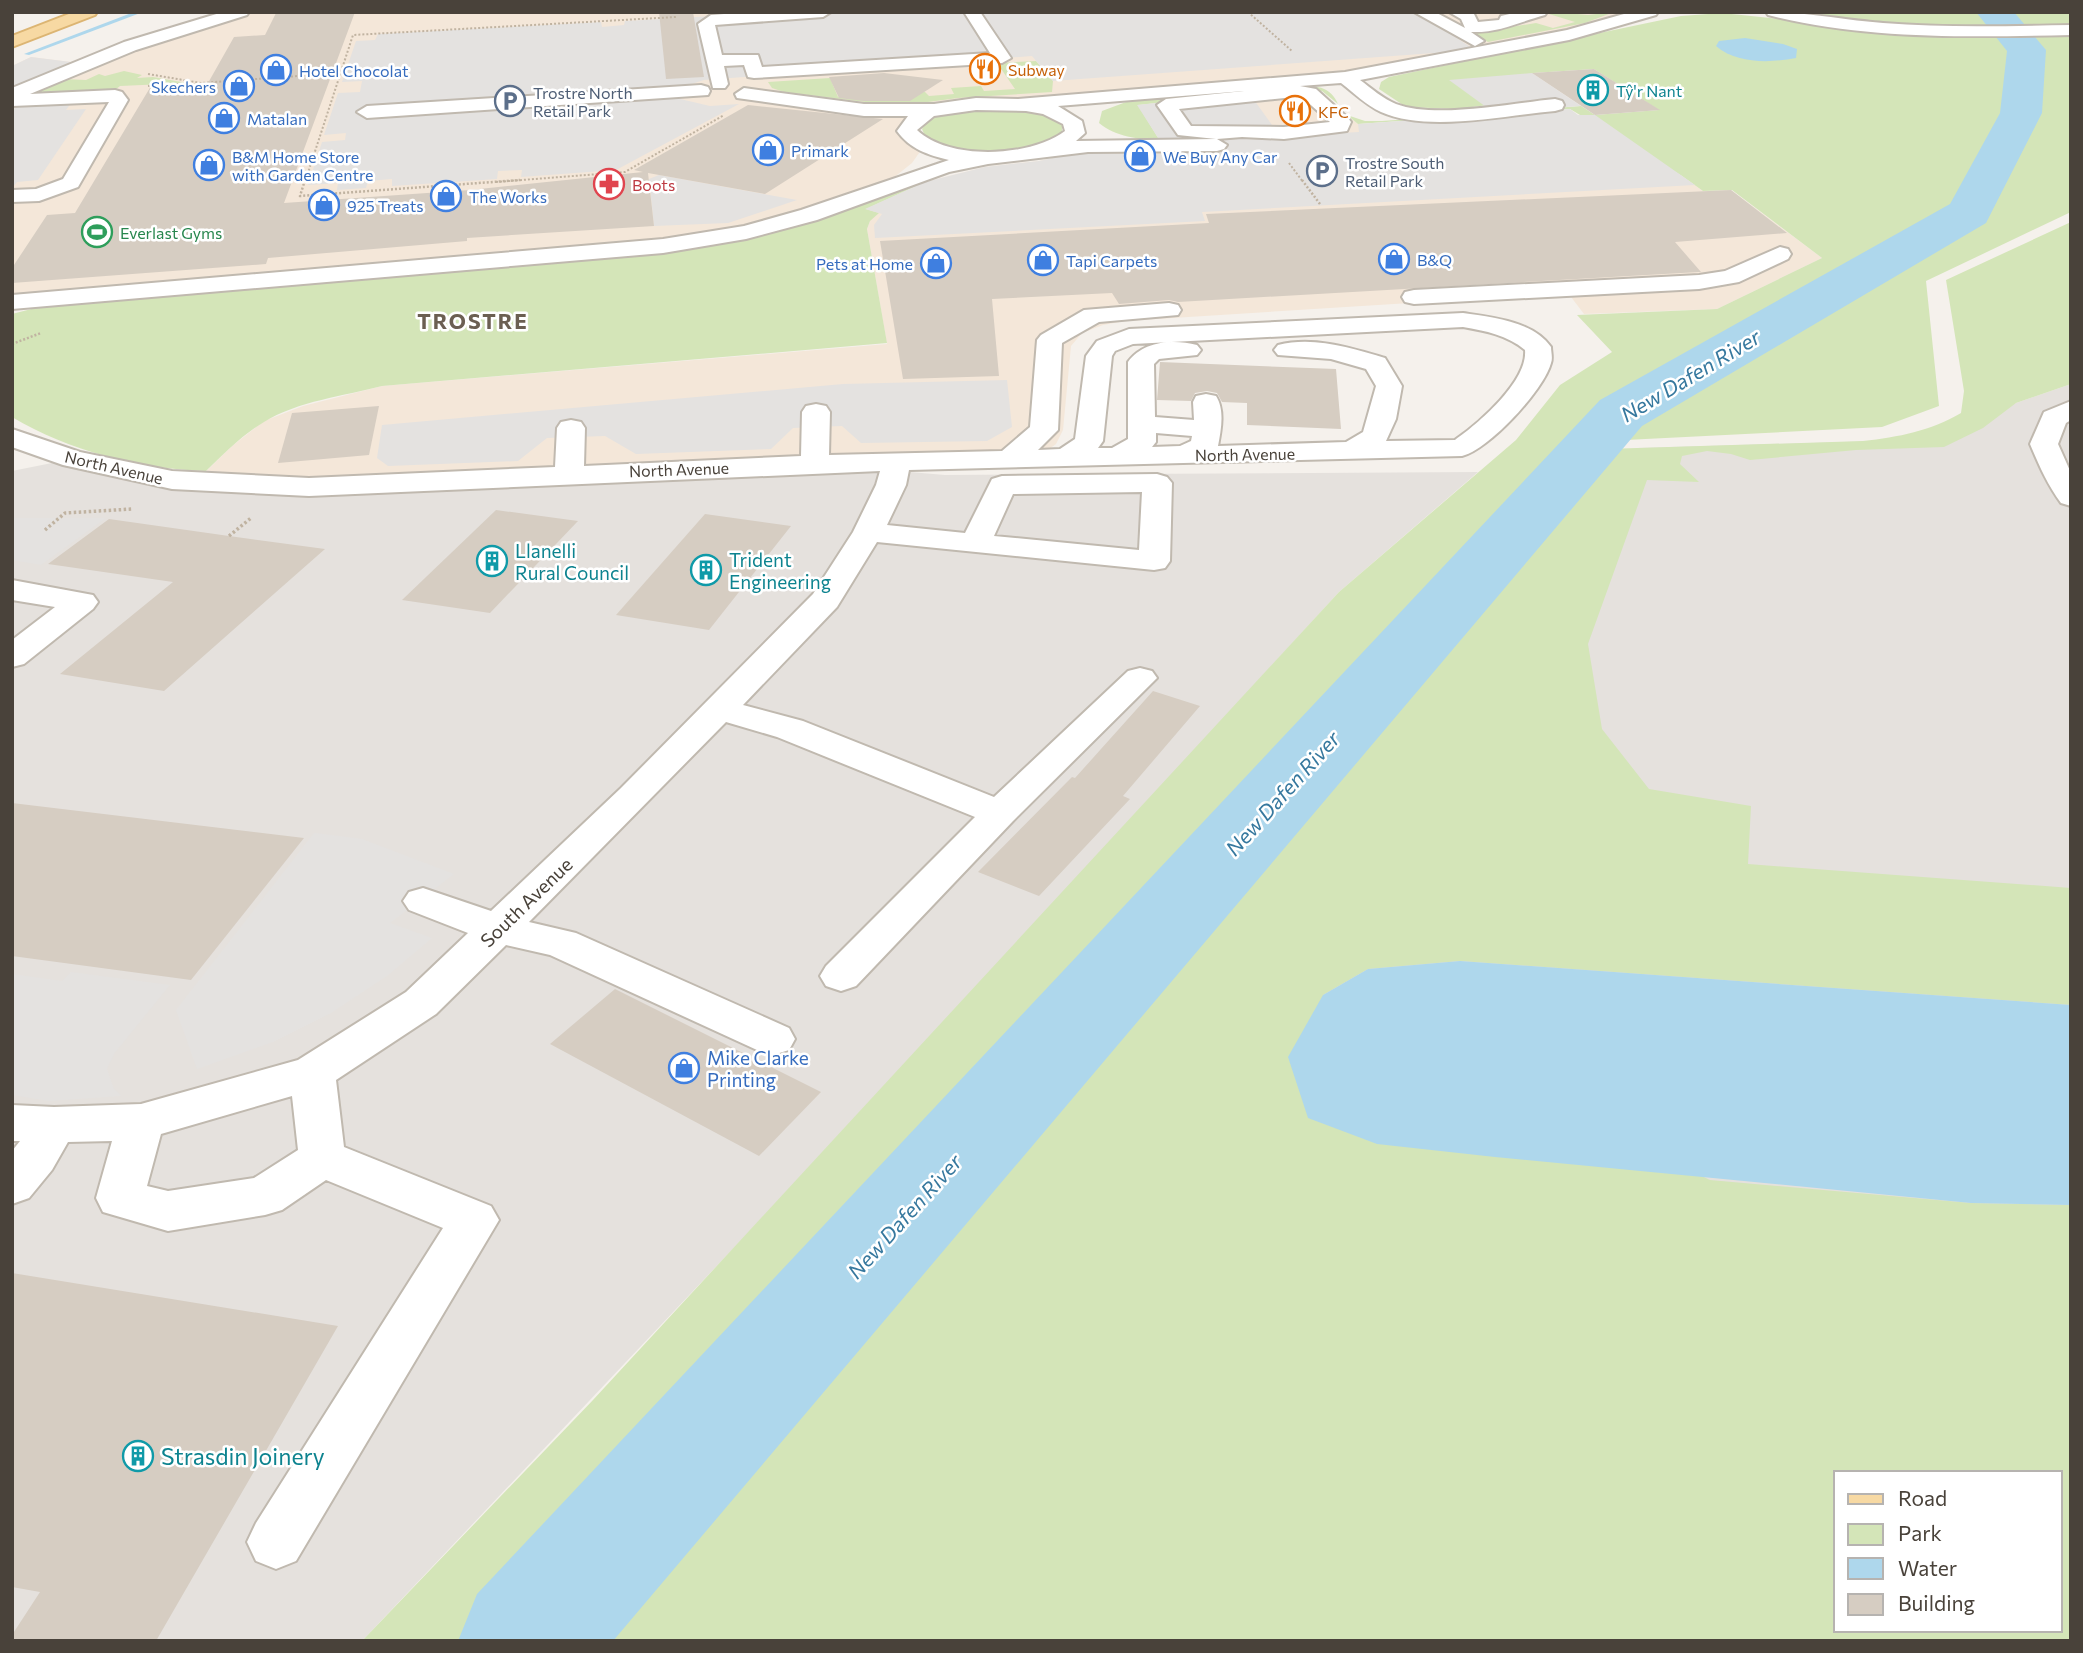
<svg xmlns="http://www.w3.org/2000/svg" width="2083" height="1653" font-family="Commissioner,sans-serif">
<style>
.commercial{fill:#f4e7d9}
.industrial{fill:#e5e1dd;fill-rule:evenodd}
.green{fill:#d4e5b8;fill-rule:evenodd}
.parking{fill:#e4e2e0}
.water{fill:#aed7ec}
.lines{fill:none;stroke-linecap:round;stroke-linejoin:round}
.stream{fill:#aed7ec;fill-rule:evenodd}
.river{fill:#aed7ec;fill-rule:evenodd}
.building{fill:#d6cdc2}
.minor-casing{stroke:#c0b9af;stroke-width:4}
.major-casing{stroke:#dcb573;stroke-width:4}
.path-far2{stroke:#c0b3a1;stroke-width:2;stroke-dasharray:2 2;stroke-linecap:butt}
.path-far1{stroke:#c0b3a1;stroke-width:2.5;stroke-dasharray:2 2;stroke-linecap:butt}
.path{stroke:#c0b3a1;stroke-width:3.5;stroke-dasharray:2.5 2.5;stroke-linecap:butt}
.minor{fill:#fff;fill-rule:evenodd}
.major{fill:#f7d9a3;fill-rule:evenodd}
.labels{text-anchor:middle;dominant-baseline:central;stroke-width:5;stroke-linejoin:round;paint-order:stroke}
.far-food-label{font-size:16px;fill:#c56008;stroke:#fff;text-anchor:start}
.far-shop-label{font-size:16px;fill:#366cbe;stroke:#fff;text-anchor:start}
.far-culture-label{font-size:16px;fill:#0d838f;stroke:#fff;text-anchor:start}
.far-service-label{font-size:16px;fill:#4e5e75;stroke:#fff;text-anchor:start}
.far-health-label{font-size:16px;fill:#be3a42;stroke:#fff;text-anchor:start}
.far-leisure-label{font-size:16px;fill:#27864d;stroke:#fff;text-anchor:start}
.far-street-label{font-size:16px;fill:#49423a;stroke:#fff}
.culture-label{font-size:19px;fill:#0d838f;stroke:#fff;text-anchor:start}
.street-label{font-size:19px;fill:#49423a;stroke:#fff}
.shop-label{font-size:19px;fill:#366cbe;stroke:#fff;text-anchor:start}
.far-district-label{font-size:21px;font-weight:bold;letter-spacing:2px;fill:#6b5f52;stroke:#fff}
.water-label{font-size:21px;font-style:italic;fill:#36789e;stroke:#fff}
.near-culture-label{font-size:23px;fill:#0d838f;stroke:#fff;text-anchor:start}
</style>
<rect width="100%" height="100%" fill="#f5f1ec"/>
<!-- commercial -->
<g class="commercial">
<path d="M221,12h1429l-259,58 -437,36 -44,17 14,23 -12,17 -30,24 -136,45 -734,70v-236l19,-9 40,5 99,-35z"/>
<path d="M1300,89l38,25 9,1 11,9 324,52 21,15 28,-1 91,68 -105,51 -133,5 -16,-21 -443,28 -22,4 -21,8 -11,13 -8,84 -7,14 -11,8 -230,12 -620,18 37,-36 32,-25 39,-15 79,-20 505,-42 -20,-115 3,-8 -5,-12 60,-27 60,-15 54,-6 37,-8h93l-3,-9 -29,-39z"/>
</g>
<!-- industrial -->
<g class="industrial">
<path d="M2071,384v1257h-1280l847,-1193 272,-8zM1836,1473h224v157h-224z"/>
<path d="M72,459l166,26 577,-21 130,11 533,-3 -139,120 -418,458 -559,591h-350v-1170z"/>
</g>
<!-- green -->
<g class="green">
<path d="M1556,12l32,3 26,-3 -29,11 -97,19 -16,-9 64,-10 17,5 22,-6 -26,-8z"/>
<path d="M1800,12h191l12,14h-93l-97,-9z"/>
<path d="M1999,12h72v13l-61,1z"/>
<path d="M1722,13l216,22h133v177l-145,69 13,125 -57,21 -316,16 -1078,1198h-126l231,-241 746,-808 177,-152 44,-55 52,-33 -35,-37 140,-6 105,-51 -90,-68 -29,1 -21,-15 -112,-67 -212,15 -11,-9 18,6h17l199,-15 14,9 64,-5 -65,-41 -61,4 -37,31 -40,5 -50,-2 -27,-18 2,-7 8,-5 292,-61z"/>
<path d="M1036,61l17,20 -1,11 -94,6 -60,8 -114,-14 -12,-4 -4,-6 62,-4 8,19 87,-5 4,4 25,-2 -3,-6 30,-2 3,5 31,-2 -18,-26z"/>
<path d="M124,71l18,4 -5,3 16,-1 34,6 -67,3 -5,4 -71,5 -7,-2 -1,-3 27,-11 23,1 13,-6 6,2z"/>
<path d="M1290,86c20,0 39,-3 48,18l-16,-13 -22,-3 -162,17 22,36c-22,-2 -44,-4 -61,-18l3,-12 24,-9z"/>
<path d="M976,107c28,2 64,-2 86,17v8c-28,28 -105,24 -137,4l-3,-7c11,-17 35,-18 54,-22z"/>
<path d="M913,181l10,2 -57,26 13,4 -9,8 -3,8 20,114 -505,43c-38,10 -84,15 -118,36 -22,13 -40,32 -58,49 -66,-2 -137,-20 -194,-54v-103l31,-8 624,-54c86,-15 167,-33 246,-71z"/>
<path d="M2071,222v162l-55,19 -33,25 -39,19 -88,3 -106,10 -19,-6 -24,-3 -25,5 -2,8 19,18 -52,-2 -59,164 14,85 47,60 102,17 -3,58 323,24v117l-611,-44 -92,8 -45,26 387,185 261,23 100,2v436h-1526l714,-807 346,-385 258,-8c36,-4 67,-10 98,-28l3,-22 -18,-111zM1836,1473h224v157h-224z"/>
</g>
<!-- parking -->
<g class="parking">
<path d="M788,12h629l58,38 -422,31 -21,-25 -328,24 -28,9v9l34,8 29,-2 -123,66 -95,7 1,-7 -24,1 -1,8 -105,7v-7l-24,2 -2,7 -29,2 1,-7 -30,2 14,-43 23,-2 1,-7 -22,2 14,-42 22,-1 2,-11 -20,1 14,-41 19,-1 3,-6 223,-12 1,5 22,-2 1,-4z"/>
<path d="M31,57l40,5 -59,26v-22z"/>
<path d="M1532,73l49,33 -88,6 -44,-32z"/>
<path d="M1249,93l23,32 -17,1 5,9 -100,6 -23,-36z"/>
<path d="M71,103l-5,7 20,-1 -48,71 -21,2 -5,6v-77l5,-5z"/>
<path d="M1570,109l8,6h17l100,70 -493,27 3,9 -330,17 -1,-13 8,-11 -17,-5 60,-27 60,-15 54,-6 37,-8 93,1 -3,-11 193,-11 -1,-8z"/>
<path d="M659,175l138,25 -69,23 -74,3 -5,-47z"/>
<path d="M1007,380l5,47 -25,14 -126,2 -19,-17 -49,2 -22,21 -135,5 -31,-18 -58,2 -29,23 -130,5 -11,-8 5,-33 461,-41z"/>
<path d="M12,518h94l-65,47 -29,-5z"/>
<path d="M314,833l48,6 92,35 -64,49 42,15 -45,38 -56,37 -58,29 -76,27 -21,-59z"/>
<path d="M71,972l99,13 -56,69 -7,15 6,18 8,9 -72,5 -37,-6v-121l50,7z"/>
</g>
<!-- water -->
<g class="water">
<path d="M1745,38l38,6 14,5 -1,9c-26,5 -59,6 -80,-12l3,-5z"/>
<path d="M1460,961l611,44v200l-100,-2 -476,-46 -118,-13 -69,-26 -20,-61 35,-62 45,-26z"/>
</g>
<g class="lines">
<!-- stream -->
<path class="stream" d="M134,12h9l-114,43 -5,-1z"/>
<!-- river -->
<path class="river" d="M1976,12h38l32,38 -4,63 -56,110 -344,203 -1029,1215h-155l19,-47 1123,-1194 350,-196 50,-91 7,-62z"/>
</g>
<!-- building -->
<g class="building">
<path d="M355,12l-71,191 186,-13 173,-18 -9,-2 114,-65 135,14 -118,75 -117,-21 6,53 -187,12v3l-199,17 -2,6 -254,19v-15l35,-53 28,-2 76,-127 57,-3 26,-46 31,-2 11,-22z"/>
<path d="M659,12h34l11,65 -38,2z"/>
<path d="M1594,69l66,41 -65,5 -63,-42z"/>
<path d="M884,73l59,7 -33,21h-46l-25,-3 -10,-21z"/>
<path d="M1731,190l56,43 -112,9 26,30h-2l-521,30 -9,-2 -50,4 -7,-11 -120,6 7,77 -96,3 -23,-138 329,-18 -3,-9z"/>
<path d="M1160,362l176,7 5,60 -94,-4v-22l-25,-1 -5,-9 -10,-2 -12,2 -4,8 -34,-1z"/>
<path d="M379,406l-10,49 -91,8 14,-50z"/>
<path d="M496,510l82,11 -88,92 -88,-13z"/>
<path d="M705,514l86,12 -82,104 -93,-15z"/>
<path d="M109,519l120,17 96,13 -161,142 -104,-17 113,-92 -125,-18z"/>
<path d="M1153,691l47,15 -77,90 7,3 -91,97 -61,-24 94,-95 3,1z"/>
<path d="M12,803l292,35 -113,142 -179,-24z"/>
<path d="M615,989l206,103 -62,64 -209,-112z"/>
<path d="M12,1273l326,53 -182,315h-144v-6l28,-43 -28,-5z"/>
</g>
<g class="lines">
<!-- minor casing -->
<g class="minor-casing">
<g id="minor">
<path d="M223,12h26l-2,3 -111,35 -106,44 85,-4 7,2 6,8 -50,87 -39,14 -27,1v-12l24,-1 27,-10 46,-77 -97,4v-18l112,-46z"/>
<path d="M750,12h81l-8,5 -108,8 7,30h36l4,12 228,-14 -26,-41h16l31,46 -9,5 -248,15 -6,-1 -4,-12 -20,1 4,18 -3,4h-12l-15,-64 13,-9z"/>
<path d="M1414,12h21l30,16 -4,-9 -12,-7h24l5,10 21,-2 2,-4 17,-4h29l-2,3c-26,7 -46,18 -74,17l13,9 -9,5z"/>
<path d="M1631,12h27l-2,3 -87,25 -209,40c11,8 23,19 36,24 40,15 116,-1 159,-5l7,2 2,4 -2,4 -7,2c-50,4 -127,22 -174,1 -15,-7 -27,-19 -40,-29l-41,3 16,3 32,29 3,4 -4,9 -63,8 -42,-2 -25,2 10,6 -3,4 -7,2 -129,1 -100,12 -39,8 -132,48 -71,19 -83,14 -651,56v-14l651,-56 81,-13 57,-16 148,-50c-21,-5 -39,-11 -52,-29l11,-15h-44l-127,-18 -2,-4 9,-6 120,16h70l42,-6 42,1 327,-27 222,-42zM1244,91l-78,8 -9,6 21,30 38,4 -140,2 9,-8 -3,-12 -24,-15zM1294,97l9,1 27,24 -46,5 -93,-1 -12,-17zM976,110l50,1 17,3 20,10 2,7c-34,26 -116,30 -148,-1l17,-14z"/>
<path d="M1766,12c40,0 78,8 117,11 63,5 125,3 188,2v10c-101,2 -204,5 -303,-20z"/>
<path d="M701,85l7,2 2,4 -2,4 -341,23 -10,-6 10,-6z"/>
<path d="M1780,247l8,2 3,5 -3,5 -49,23 -40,7 -285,15 -9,-2 -3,-5 3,-5 9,-2 285,-15 26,-4z"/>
<path d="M1169,303l9,2 3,5 -3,5 -79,7 -37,21 -4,87 -20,20 22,-1 15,-10 11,-83 11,-15 32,-12 334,-16c28,4 70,8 88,34 0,5 2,11 0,16 -7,27 -63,87 -89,93l-553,14 -3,15 -19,40 78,8 27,-54 10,-3 155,-2 10,3 5,6 -2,78 -5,7 -11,2 -277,-28 -40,65 -94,98 60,16 191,76 134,-126 12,-3 12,3 5,7 -144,143 -157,165 -15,5 -15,-5 -6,-10 6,-10 149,-149 -198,-80 -51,-15 -197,200 47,11 213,95 6,11 -6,11 -16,5 -16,-5 -207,-95 -44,-10 -70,69 -100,66 8,67 147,59 8,14 -203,341 -20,8 -20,-8 -9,-19 9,-19 187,-295 -117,-48 -44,30 -17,5 -97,16 -65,-19 -7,-14 16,-57 -44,1 -16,28 -23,28 -17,6v-53l8,-10h-8v-36l42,2 87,-3 157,-44 108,-68 62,-59 -59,-23 -6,-9 6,-9 14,-4 68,23 130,-123 192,-194 40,-62 23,-47 4,-14 -571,25 -137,-7 -109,-24 -51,-18v-18l68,23 92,19 137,7 246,-11 2,-39 4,-6 10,-2 10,2 4,6 -1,38 217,-10 1,-44 4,-6 10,-2 10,2 4,6 -1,43 173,-4 28,-24 7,-87 4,-5 43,-25zM1463,327c23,4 44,8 62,23 3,31 -46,73 -70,90l-69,1 10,-22 6,-33 -17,-28c-34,-10 -71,-22 -107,-13l-4,5 4,5 53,4 35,10 10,17 -13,46 -17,10 -128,4c3,-16 7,-36 -2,-50l-10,-2 -10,2 -3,6 1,18 -39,-3 -1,-53 5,-5 38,-4 4,-5 -4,-5c-24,-6 -54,-4 -69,17v77l-16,9h-14l5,-7 9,-85 3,-5 18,-7zM1156,433l36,3 -1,5 -11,5 -28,1 4,-5zM1142,492l-3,58 -145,-14 19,-42zM292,1096l6,54 -44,28 -86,13 -21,-5 14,-52z"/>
<path d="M2071,401v19l-5,3 -8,21 13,29v33l-10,-3c-14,-19 -22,-38 -31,-59l14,-32z"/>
<path d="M12,580l81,15 5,7 -5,7 -69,55 -12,3v-27l43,-33 -43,-7z"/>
</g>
</g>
<!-- major casing -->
<g class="major-casing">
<path id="major" d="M74,12h23l-2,3 -83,32v-11z"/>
</g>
<!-- path-far2 -->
<g class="path-far2">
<path d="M1248,12l44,39"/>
<path d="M148,74l53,9 139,-10"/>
<path d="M148,86l43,-3"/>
<path d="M1289,163l14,19"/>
<path d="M305,182l48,-147 323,-18"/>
<path d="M496,182l129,-10 99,-57"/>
</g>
<!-- path-far1 -->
<g class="path-far1">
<path d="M305,180l-5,16 220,-16"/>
<path d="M1302,180l18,24"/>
<path d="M12,344l29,-11"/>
</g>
<!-- path -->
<g class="path">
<path d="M45,530l20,-17 67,-4"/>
<path d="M229,536l22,-18"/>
</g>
<!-- minor -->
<use href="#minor" class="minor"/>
<!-- major -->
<use href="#major" class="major"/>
</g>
<!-- icons -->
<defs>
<g id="restaurant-ring" transform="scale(1.575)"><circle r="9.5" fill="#fff" stroke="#e8710a" stroke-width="1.5"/><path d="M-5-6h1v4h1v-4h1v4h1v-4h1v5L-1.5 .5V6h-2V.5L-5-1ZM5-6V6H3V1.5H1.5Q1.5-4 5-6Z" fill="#e8710a"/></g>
<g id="shop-ring" transform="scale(1.575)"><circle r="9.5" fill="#fff" stroke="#3f7fe0" stroke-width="1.5"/><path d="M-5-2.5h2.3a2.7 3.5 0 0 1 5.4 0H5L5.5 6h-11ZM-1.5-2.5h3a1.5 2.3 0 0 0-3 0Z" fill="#3f7fe0"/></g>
<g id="building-ring" transform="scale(1.575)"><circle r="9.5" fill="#fff" stroke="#0f9aa8" stroke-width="1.5"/><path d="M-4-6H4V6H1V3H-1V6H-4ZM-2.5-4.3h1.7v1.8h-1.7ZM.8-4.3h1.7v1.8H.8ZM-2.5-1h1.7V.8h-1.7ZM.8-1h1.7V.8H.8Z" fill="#0f9aa8"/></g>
<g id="parking-ring" transform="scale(1.575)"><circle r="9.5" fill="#fff" stroke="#5c6f8a" stroke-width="1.5"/><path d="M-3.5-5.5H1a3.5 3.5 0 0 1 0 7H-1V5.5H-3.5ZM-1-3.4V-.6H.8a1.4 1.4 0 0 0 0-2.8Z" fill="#5c6f8a"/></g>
<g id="pharmacy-ring" transform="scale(1.575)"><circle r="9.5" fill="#fff" stroke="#e0444e" stroke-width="1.5"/><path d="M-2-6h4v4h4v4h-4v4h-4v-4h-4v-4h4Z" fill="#e0444e"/></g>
<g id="stadium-ring" transform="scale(1.575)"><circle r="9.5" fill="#fff" stroke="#2e9e5b" stroke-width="1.5"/><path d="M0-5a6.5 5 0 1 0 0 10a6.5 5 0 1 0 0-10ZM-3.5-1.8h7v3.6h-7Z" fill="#2e9e5b"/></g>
</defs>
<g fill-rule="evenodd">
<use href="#restaurant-ring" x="985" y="69"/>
<use href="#shop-ring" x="276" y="70"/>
<use href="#shop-ring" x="239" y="86"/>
<use href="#building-ring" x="1593" y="90"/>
<use href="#parking-ring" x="510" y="101"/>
<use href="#restaurant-ring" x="1295" y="111"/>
<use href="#shop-ring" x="224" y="118"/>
<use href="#shop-ring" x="768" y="150"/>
<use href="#shop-ring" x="1140" y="156"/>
<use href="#shop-ring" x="209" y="165"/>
<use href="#parking-ring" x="1322" y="171"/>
<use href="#pharmacy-ring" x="609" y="184"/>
<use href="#shop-ring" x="446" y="196"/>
<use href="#shop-ring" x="324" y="205"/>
<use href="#stadium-ring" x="97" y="232"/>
<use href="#shop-ring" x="1394" y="259"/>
<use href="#shop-ring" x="1043" y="260"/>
<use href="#shop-ring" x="936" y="263"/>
<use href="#building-ring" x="492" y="561"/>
<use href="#building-ring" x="706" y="570"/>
<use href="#shop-ring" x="684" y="1068"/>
<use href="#building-ring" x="138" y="1456"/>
</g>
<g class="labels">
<!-- far-food labels -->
<g class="far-food-label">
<text x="1008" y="69">Subway</text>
<text x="1318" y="111">KFC</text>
</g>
<!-- far-shop labels -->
<g class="far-shop-label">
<text x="299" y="70">Hotel Chocolat</text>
<text x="216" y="86" text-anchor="end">Skechers</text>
<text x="247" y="118">Matalan</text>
<text x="791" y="150">Primark</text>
<text x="232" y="156">B&amp;M Home Store<tspan x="232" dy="18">with Garden Centre</tspan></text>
<text x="1163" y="156">We Buy Any Car</text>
<text x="469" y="196">The Works</text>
<text x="347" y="205">925 Treats</text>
<text x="1417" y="259">B&amp;Q</text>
<text x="1066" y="260">Tapi Carpets</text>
<text x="913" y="263" text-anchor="end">Pets at Home</text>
</g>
<!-- far-culture labels -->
<g class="far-culture-label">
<text x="1616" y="90">Tŷ'r Nant</text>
</g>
<!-- far-service labels -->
<g class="far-service-label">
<text x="533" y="92">Trostre North<tspan x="533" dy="18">Retail Park</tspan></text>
<text x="1345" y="162">Trostre South<tspan x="1345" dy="18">Retail Park</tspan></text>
</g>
<!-- far-health labels -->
<g class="far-health-label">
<text x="632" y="184">Boots</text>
</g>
<!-- far-leisure labels -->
<g class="far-leisure-label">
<text x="120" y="232">Everlast Gyms</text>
</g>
<!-- far-street labels -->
<g class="far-street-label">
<text transform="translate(1245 454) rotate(-1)">North Avenue</text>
<text transform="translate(114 467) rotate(13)">North Avenue</text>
<text transform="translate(679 469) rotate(-2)">North Avenue</text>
</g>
<!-- culture labels -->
<g class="culture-label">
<text x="515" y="550">Llanelli<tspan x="515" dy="22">Rural Council</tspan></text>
<text x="729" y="559">Trident<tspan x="729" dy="22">Engineering</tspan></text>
</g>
<!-- street labels -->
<g class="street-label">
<text transform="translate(526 902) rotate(-44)">South Avenue</text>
</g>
<!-- shop labels -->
<g class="shop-label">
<text x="707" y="1057">Mike Clarke<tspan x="707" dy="22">Printing</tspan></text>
</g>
<!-- far-district labels -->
<g class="far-district-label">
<text x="473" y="320">TROSTRE</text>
</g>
<!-- water labels -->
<g class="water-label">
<text transform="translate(1690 375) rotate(-31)">New Dafen River</text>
<text transform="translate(1282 793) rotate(-48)">New Dafen River</text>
<text transform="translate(904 1216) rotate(-48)">New Dafen River</text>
</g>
<!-- near-culture labels -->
<g class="near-culture-label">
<text x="161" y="1456">Strasdin Joinery</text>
</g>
</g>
<!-- border -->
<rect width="2083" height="1653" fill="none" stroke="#49423a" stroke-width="28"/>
<!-- legend -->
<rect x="1834" y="1471" width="228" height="161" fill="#ffffff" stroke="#b6b3b0" stroke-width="2"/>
<rect x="1848" y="1494" width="35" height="10" fill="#f7d9a3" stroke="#b6b3b0" stroke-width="2"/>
<text x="1898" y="1506" font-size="21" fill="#49423a">Road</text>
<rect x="1848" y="1524" width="35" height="21" fill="#d4e5b8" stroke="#b6b3b0" stroke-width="2"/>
<text x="1898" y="1541" font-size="21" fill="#49423a">Park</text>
<rect x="1848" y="1558" width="35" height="21" fill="#aed7ec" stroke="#b6b3b0" stroke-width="2"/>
<text x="1898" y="1576" font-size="21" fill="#49423a">Water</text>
<rect x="1848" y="1594" width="35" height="21" fill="#d6cdc2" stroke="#b6b3b0" stroke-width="2"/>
<text x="1898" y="1611" font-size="21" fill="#49423a">Building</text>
</svg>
